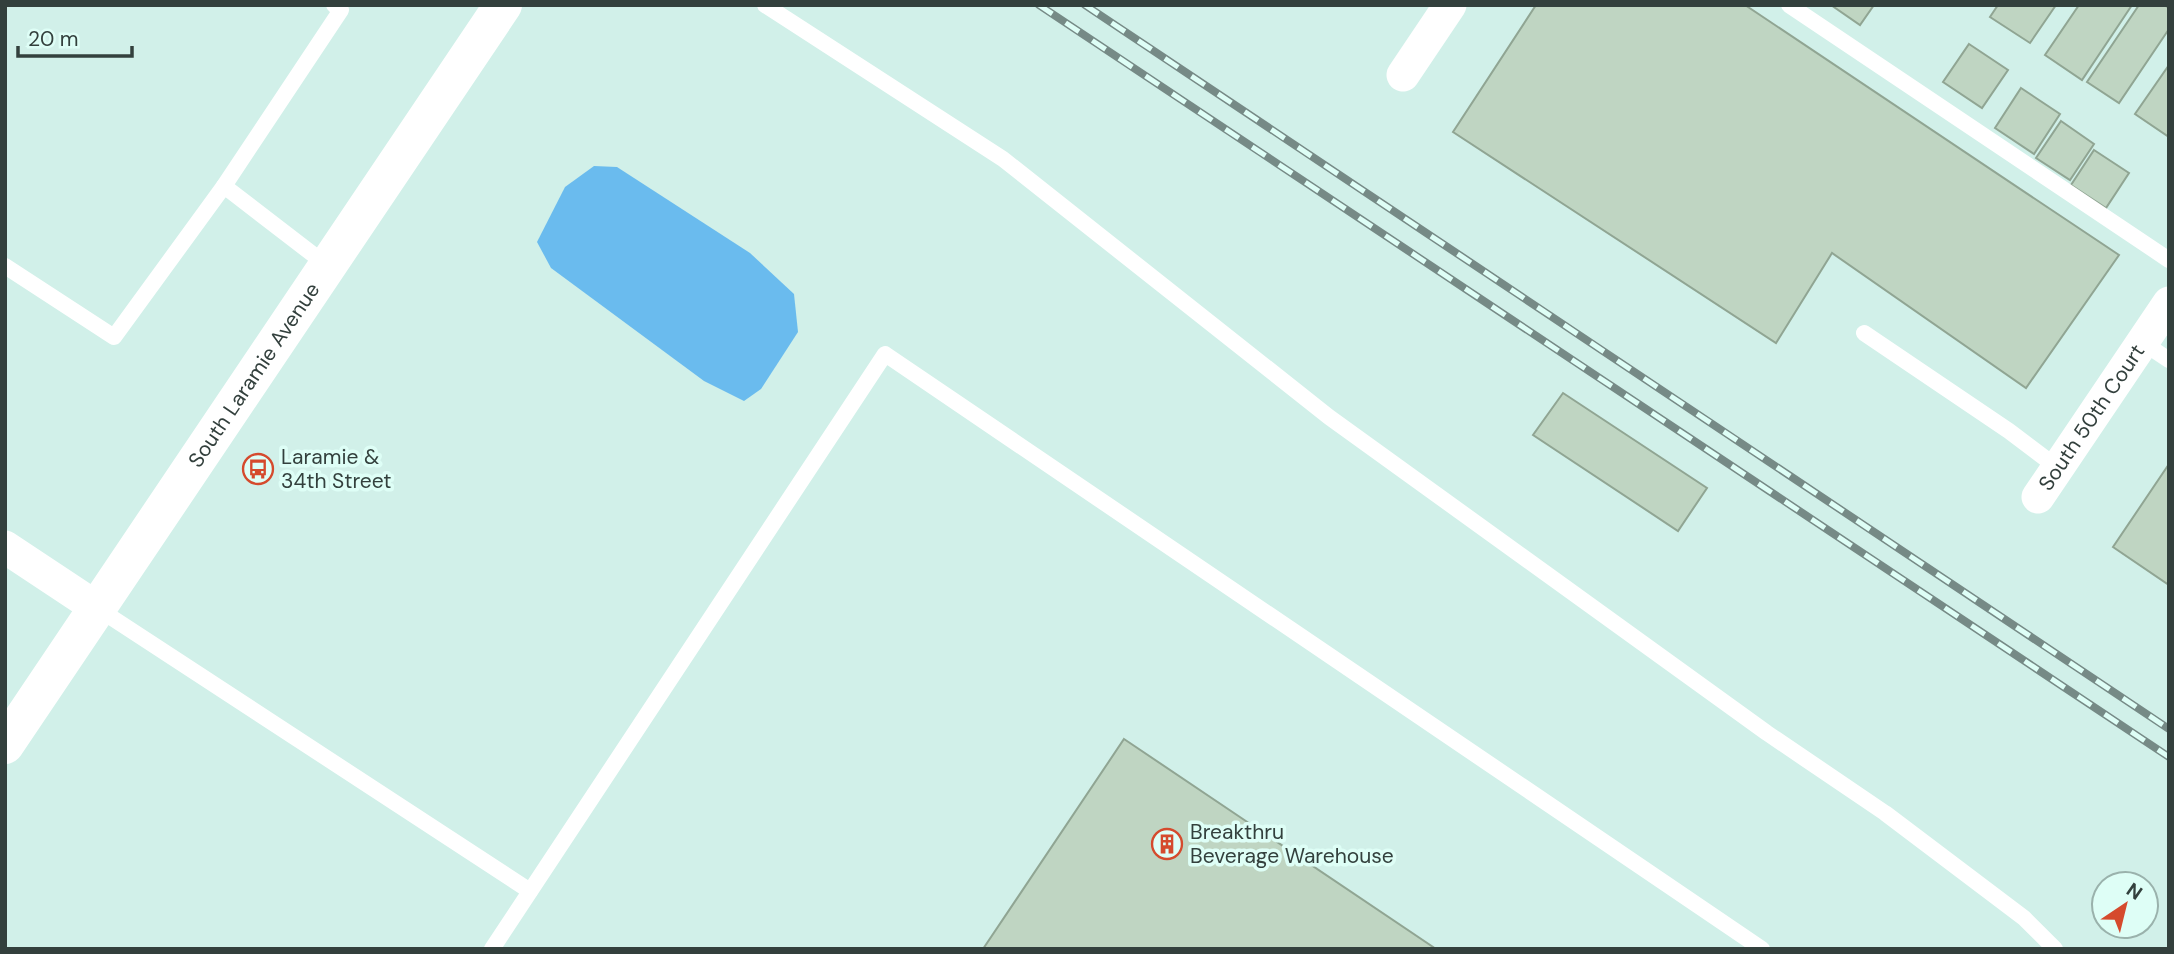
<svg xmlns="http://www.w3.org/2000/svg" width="2174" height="954" font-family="'DM Sans',sans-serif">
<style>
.water{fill:#6abbee}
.building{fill:#bfd5c2;stroke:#90a593;stroke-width:2}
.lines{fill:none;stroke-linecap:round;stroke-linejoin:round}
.lane{stroke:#fff;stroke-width:16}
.street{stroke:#fff;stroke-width:33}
.secondary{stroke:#fff;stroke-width:38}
.rail-casing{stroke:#768a86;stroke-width:8}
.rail{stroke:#defef6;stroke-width:5;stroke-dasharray:16;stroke-linecap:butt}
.labels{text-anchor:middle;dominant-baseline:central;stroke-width:7;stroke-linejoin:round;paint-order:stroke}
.street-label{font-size:21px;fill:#33403d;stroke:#defef6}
.poi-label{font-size:21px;fill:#33403d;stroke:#defef6;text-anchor:start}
</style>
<rect width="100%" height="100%" fill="#d1f0e9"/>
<!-- water -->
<path class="water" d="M594,166l23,1 133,86 44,41 4,38 -37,57 -17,12 -40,-20 -153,-113 -14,-26 28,-55z"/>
<!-- building -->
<g class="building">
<path d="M1536,5h209l374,250 -93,133 -194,-135 -56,90 -323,-211z"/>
<path d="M1831,5h43l-14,20z"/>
<path d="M1998,5h58l-26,38 -40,-26z"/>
<path d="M2079,5h53l-50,75 -37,-25z"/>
<path d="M2139,5h25l5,3v21l-50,74 -32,-21z"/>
<path d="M1969,44l39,26 -26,38 -39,-26z"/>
<path d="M2169,65v72l-34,-23z"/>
<path d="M2021,88l39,26 -26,40 -39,-26z"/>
<path d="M2061,121l33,23 -24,36 -34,-22z"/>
<path d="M2094,150l35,23 -23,35 -35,-23z"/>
<path d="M1563,393l144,95 -29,43 -145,-96z"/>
<path d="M2169,464v121l-56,-38z"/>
<path d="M1124,739l312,210h-453z"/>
</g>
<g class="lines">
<!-- lane -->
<g class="lane">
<path d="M765,5l238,154 326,258 438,316 118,80 139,105 31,31"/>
<path d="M1789,5l380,255"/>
<path d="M224,186l117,-176 -7,-5"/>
<path d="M5,266l109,71 110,-151 104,80"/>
<path d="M1864,333l145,98 49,37"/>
<path d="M2142,342l27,18"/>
<path d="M97,608l433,283"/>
<path d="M492,949l393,-595 877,595"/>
</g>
<!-- street -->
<g class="street">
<path d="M1403,75l47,-70"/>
<path id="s1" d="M2038,497l131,-194"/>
<path d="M5,547l92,61"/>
</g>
<!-- secondary -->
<path class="secondary" id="s2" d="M5,745l498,-740"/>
<!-- rail casing -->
<g class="rail-casing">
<g id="rail">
<path d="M1039,5l1130,752"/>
<path d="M1085,5l1084,724"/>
</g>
</g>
<!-- rail -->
<use href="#rail" class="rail"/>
</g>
<!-- icons -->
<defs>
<g id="bus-ring" transform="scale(1.575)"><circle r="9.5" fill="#defef6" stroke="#d54a2d" stroke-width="1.5"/><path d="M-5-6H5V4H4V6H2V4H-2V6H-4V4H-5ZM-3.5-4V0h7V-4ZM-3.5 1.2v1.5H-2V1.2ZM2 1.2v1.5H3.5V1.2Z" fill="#d54a2d"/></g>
<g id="building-ring" transform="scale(1.575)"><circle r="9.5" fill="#defef6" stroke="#d54a2d" stroke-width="1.5"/><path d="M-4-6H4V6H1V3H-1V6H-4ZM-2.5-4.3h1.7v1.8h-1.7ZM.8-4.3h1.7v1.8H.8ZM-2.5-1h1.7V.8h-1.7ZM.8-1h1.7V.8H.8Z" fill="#d54a2d"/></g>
</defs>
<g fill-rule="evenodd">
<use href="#bus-ring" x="258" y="469"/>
<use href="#building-ring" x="1167" y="844"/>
</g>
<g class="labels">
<!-- street labels -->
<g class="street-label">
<text stroke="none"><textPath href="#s2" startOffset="446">South Laramie Avenue</textPath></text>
<text stroke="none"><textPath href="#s1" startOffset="96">South 50th Court</textPath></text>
</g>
<!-- poi labels -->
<g class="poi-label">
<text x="281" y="457">Laramie &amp;<tspan x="281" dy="24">34th Street</tspan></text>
<text x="1190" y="832">Breakthru<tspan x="1190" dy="24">Beverage Warehouse</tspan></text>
</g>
</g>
<!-- border -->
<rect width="2174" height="954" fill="none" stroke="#33403d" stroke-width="14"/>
<!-- north arrow -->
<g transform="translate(2125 905) rotate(35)"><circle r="33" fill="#defef6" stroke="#9ab2ac" stroke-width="2"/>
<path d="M0-5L12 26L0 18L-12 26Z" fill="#d54a2d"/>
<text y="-10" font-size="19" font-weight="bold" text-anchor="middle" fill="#33403d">N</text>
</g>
<!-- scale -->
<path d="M18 46v10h114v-10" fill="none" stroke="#33403d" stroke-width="3.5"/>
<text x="28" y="46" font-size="21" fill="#33403d" stroke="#defef6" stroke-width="5" paint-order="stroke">20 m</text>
</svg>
